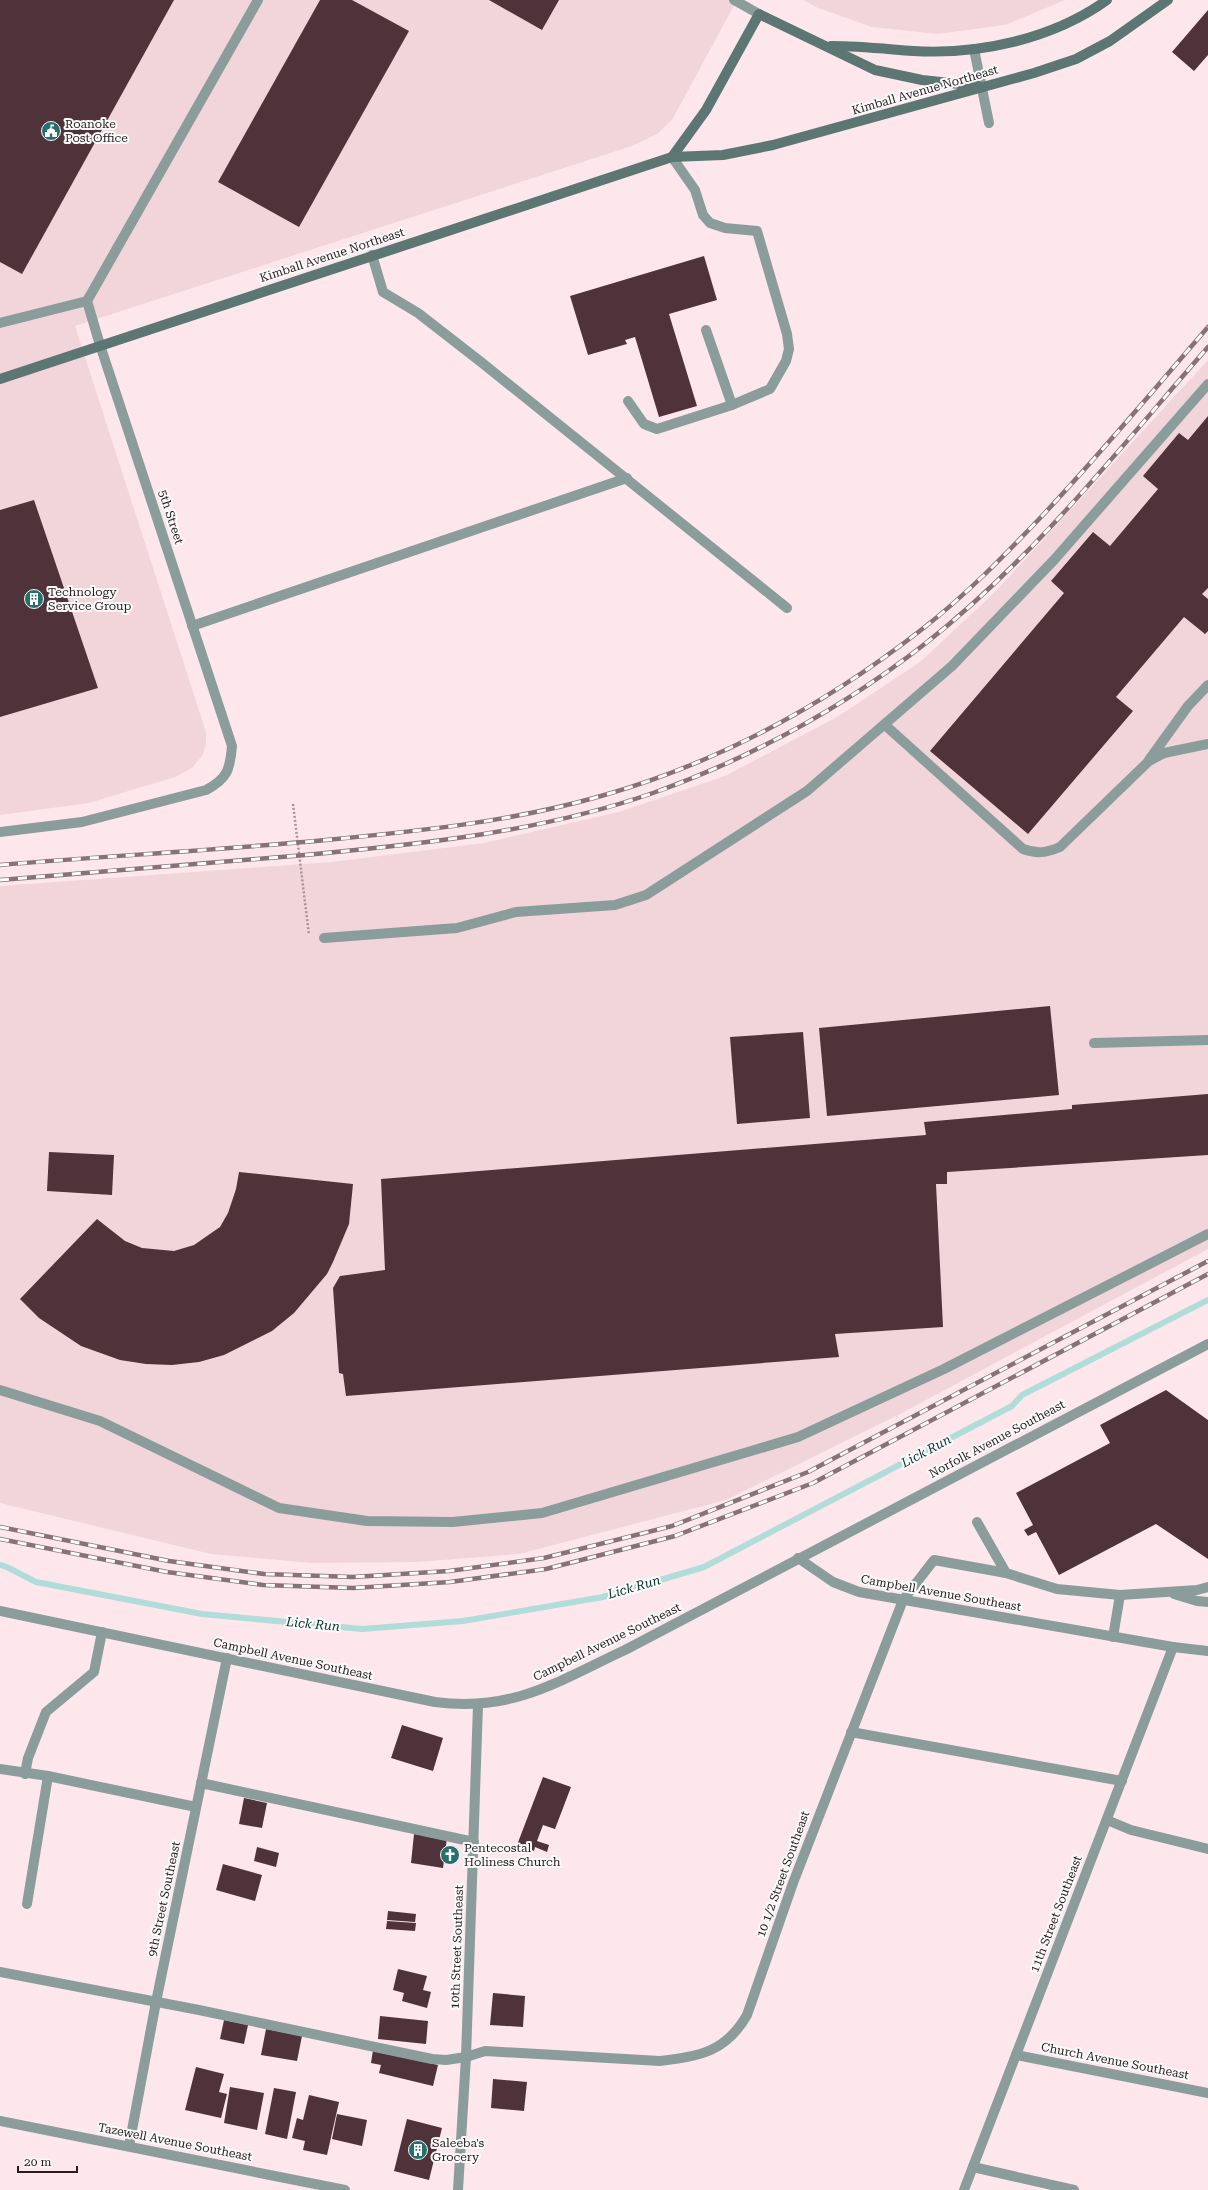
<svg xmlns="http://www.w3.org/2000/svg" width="1208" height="2190" font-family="'Roboto Serif',serif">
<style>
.built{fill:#f1d5db}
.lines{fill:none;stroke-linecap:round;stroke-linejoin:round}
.stream{stroke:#b0dcd9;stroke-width:6}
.building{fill:#50323a}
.path{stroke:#a79398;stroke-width:2.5;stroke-dasharray:2 2;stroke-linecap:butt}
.service{stroke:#8b9d9b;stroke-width:10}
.minor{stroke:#8b9d9b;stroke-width:10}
.tertiary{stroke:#8b9d9b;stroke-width:10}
.secondary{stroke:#5c7674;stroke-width:10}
.rail-casing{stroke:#857378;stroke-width:4.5}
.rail{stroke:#fbfbfb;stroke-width:3;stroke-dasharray:9;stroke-linecap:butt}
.labels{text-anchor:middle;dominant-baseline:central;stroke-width:4;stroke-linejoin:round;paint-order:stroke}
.street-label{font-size:12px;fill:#291b1f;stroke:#fbfbfb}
.poi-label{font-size:12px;fill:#291b1f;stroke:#fbfbfb;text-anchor:start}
.water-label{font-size:13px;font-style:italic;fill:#083331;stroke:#fbfbfb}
</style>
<rect width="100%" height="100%" fill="#fee7ec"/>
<!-- built -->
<g class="built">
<path d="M0,0h737l-65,120 -15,14 -25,12 -557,180 131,406v13l-4,11 -10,12 -17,9 -86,26 -89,12z"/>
<path d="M803,0h262l-60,25 -67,9 -66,-7 -54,-19z"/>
<path d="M1208,360v889l-308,165 -174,86 -207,54 -102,8 -105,1 -101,-9 -211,-51v-617l331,-24 153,-19 135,-31 106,-36 112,-59 83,-55 76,-71z"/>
</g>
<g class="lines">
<!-- stream -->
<path class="stream" d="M0,1565l7,2 29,15 166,32 160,15 101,-8 140,-24 101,-30 308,-161 10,-11 186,-95"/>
</g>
<!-- building -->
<g class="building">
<path d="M0,0h174l-152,274 -22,-12z"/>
<path d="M320,0h32l57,31 -110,196 -81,-45z"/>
<path d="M489,0h70l-17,30z"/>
<path d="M1208,10v45l-14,16 -22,-19z"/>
<path d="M704,256l13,44 -48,14 28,92 -38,11 -24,-80 -10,3 2,4 -39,11 -18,-59z"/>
<path d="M1208,416v172l-6,6 6,5v32l-3,3 -21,-17 -68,80 17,14 -105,123 -98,-83 134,-158 -13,-12 42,-49 17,14 48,-57 -15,-13 36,-43 9,7z"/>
<path d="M34,500l64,188 -98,29v-207z"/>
<path d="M1050,1006l9,89 -232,21 -8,-88z"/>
<path d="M803,1032l7,86 -73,6 -7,-87z"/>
<path d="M1208,1094v61l-261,17v12h-11l7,143 -108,7 4,23 -493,39 -3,-22 -4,-1 -6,-85 7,-12 45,-6 -4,-91 545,-44 -2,-13 148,-13v-4z"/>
<path d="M49,1152l65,3 -2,40 -65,-4z"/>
<path d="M239,1172l114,12 -4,40 -16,38 -6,12 -33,39 -22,18 -48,24 -25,7 -27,3 -26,-1 -26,-4 -39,-14 -42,-28 -19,-19 77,-80 28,22 17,7 32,3 20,-6 26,-18 8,-14 8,-24z"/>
<path d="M1166,1390l42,30v139l-52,-35 -97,51 -23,-43 -8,4 -4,-6 9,-5 -17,-32 94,-50 -10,-18z"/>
<path d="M402,1725l41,13 -10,33 -42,-13z"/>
<path d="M543,1777l28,10 -16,42 -12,-4 -6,16 12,4 -2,7 -12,-5 -1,4 -17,-6z"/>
<path d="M244,1798l23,5 -5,25 -23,-4z"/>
<path d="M414,1834l33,4 -4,30 -32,-5z"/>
<path d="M257,1847l22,6 -3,14 -22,-6z"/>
<path d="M223,1864l39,11 -7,26 -39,-11z"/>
<path d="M388,1911l28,3 -1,8 -28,-2z"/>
<path d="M387,1921l29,2 -1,8 -29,-2z"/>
<path d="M398,1969l29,7 -4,14 8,2 -4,16 -25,-7 2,-8 -11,-3z"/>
<path d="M493,1993l32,3 -2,31 -33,-2z"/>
<path d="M380,2016l48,5 -2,23 -48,-5z"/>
<path d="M224,2020l24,5 -4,19 -24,-5z"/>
<path d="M266,2029l36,7 -5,25 -36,-6z"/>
<path d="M373,2050l65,15 -5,21 -54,-13 2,-8 -10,-2z"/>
<path d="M196,2067l28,7 -5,18 8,2 -6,24 -36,-8z"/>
<path d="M493,2079l34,3 -3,29 -33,-3z"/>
<path d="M230,2087l34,6 -7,37 -33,-7z"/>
<path d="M274,2088l22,4 -9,47 -22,-5z"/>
<path d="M309,2095l30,7 -12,53 -24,-5 2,-9 -13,-3 5,-20 6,2z"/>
<path d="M337,2114l30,6 -5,26 -30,-7z"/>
<path d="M407,2119l35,9 -13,52 -35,-9z"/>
</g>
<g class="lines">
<!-- path -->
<path class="path" d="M293,804l16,131"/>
<!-- service -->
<g class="service">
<path d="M974,49l15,74"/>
<path d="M372,255l11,37 35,21 63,49 306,246"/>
<path d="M0,323l87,-22"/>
<path d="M706,330l26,75"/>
<path d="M100,345l-13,-44 171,-301"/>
<path d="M628,401l16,23 13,5 75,-24 38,-16 16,-28 3,-12 -2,-15 -30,-103 -32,-3 -15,-5 -7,-8 -8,-25 -23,-33"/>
<path d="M192,626l435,-148"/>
<path d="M885,725l138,124c14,5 23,4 37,-2l89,-86 15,-8 44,-9"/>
<path d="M1149,760l39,-54 20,-21"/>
<path d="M324,938l133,-10 59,-16 99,-7 31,-10 161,-104 145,-125 102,-106 154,-176"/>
<path d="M1094,1043l114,-3"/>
<path d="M0,1390l100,31 179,87 88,13 86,1 89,-9 256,-76 146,-68 264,-135"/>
<path d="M977,1522l29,51"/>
<path d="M1174,1594l23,7 11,1"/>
<path d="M903,1600l31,-40 72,13 51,16 63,6 77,-5 11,-3"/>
<path d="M1113,1637l7,-42"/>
<path d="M851,1732l271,49"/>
<path d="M0,1769l48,7 148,31"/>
<path d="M25,1774l3,-16 18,-46 48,-40 8,-40"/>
<path d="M201,1783l273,59"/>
<path d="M27,1904l21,-128"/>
<path d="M0,1972l199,38 233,49 14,1 20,-3"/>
<path d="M973,2167l101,23"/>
</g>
<!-- minor -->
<g class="minor">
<path d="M0,832l82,-10 124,-32c21,-11 24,-20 26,-44l-132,-401"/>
<path d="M798,1558l35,24 26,10 314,55 35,4"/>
<path d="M1107,1820l24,10 77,19"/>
<path d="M1016,2055l192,38"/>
<path d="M466,2057l19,-6 175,10c40,-5 66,-9 87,-46l46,-132 110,-283"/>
<path d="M129,2146l27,-144 71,-344"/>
<path d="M458,2190l8,-133 12,-352"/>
<path d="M964,2190l209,-543"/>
</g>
<!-- tertiary -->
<g class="tertiary">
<path d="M734,0l25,14"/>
<path d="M0,1611l435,91c79,10 121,-20 190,-52l583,-306"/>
<path d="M0,2121l345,69"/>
</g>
<!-- secondary -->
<g class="secondary">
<path d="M831,46c28,0 55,3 82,5 66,4 140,-12 194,-51"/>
<path d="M672,157l34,-47 53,-96 116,56 47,10 56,6"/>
<path d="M0,379l672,-222 51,-2 50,-10 261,-72 42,-14 34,-18 58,-41"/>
</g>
<!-- rail casing -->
<g class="rail-casing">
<g id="rail">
<path d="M0,865c109,-9 218,-15 326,-25 93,-9 185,-18 275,-44 117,-33 225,-92 320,-166 44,-34 83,-74 121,-114 57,-61 111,-125 166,-189"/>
<path d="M0,880c102,-9 203,-16 305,-25 117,-11 236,-23 348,-62 98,-35 191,-86 273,-150 107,-84 193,-194 282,-296"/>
<path d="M0,1527l169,34 95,13 89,3 96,-6 95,-13 128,-32 136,-54 400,-211"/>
<path d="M0,1539l167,33 96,13 90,3 97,-6 96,-13 129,-33 138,-53 395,-209"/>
</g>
</g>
<!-- rail -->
<use href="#rail" class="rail"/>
</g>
<!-- icons -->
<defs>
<g id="civic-disc" transform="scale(1)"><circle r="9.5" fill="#256f6c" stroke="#fbfbfb"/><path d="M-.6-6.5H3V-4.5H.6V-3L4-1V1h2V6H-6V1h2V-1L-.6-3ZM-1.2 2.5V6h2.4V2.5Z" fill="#fff"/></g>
<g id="building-disc" transform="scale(1)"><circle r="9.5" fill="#256f6c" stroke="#fbfbfb"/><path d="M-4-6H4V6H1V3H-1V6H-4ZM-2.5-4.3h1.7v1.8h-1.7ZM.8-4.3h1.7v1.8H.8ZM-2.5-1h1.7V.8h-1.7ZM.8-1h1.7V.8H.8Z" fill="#fff"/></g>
<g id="church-disc" transform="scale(1)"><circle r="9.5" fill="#256f6c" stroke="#fbfbfb"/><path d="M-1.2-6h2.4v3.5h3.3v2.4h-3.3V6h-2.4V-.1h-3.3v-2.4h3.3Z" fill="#fff"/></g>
</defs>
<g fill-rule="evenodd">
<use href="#civic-disc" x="51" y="131"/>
<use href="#building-disc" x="34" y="599"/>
<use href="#church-disc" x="450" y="1855"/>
<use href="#building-disc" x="418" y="2150"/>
</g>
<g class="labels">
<!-- street labels -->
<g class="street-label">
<text transform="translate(925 90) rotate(-16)">Kimball Avenue Northeast</text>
<text transform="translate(332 255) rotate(-18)">Kimball Avenue Northeast</text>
<text transform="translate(171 517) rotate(72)">5th Street</text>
<text transform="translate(997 1439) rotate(-28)">Norfolk Avenue Southeast</text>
<text transform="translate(941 1593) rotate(10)">Campbell Avenue Southeast</text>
<text transform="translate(607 1642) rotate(-26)">Campbell Avenue Southeast</text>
<text transform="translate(293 1659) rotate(12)">Campbell Avenue Southeast</text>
<text transform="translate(783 1874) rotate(-70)">10 1/2 Street Southeast</text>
<text transform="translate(164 1899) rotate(-78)">9th Street Southeast</text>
<text transform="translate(1056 1914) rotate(-69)">11th Street Southeast</text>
<text transform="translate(457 1947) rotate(-88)">10th Street Southeast</text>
<text transform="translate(1115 2061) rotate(11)">Church Avenue Southeast</text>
<text transform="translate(175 2142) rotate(11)">Tazewell Avenue Southeast</text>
</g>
<!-- poi labels -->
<g class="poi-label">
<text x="65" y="124">Roanoke<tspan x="65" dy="14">Post Office</tspan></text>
<text x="48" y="592">Technology<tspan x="48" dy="14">Service Group</tspan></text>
<text x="464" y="1848">Pentecostal<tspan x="464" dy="14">Holiness Church</tspan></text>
<text x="432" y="2143">Saleeba's<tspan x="432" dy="14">Grocery</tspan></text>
</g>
<!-- water labels -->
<g class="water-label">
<text transform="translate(926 1451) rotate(-28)">Lick Run</text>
<text transform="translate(634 1587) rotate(-16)">Lick Run</text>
<text transform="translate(313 1624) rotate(5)">Lick Run</text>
</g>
</g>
<!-- scale -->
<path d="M18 2166v6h59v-6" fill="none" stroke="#291b1f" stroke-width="2"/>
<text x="24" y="2166" font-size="12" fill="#291b1f" stroke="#fbfbfb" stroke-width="3" paint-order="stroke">20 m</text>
</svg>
